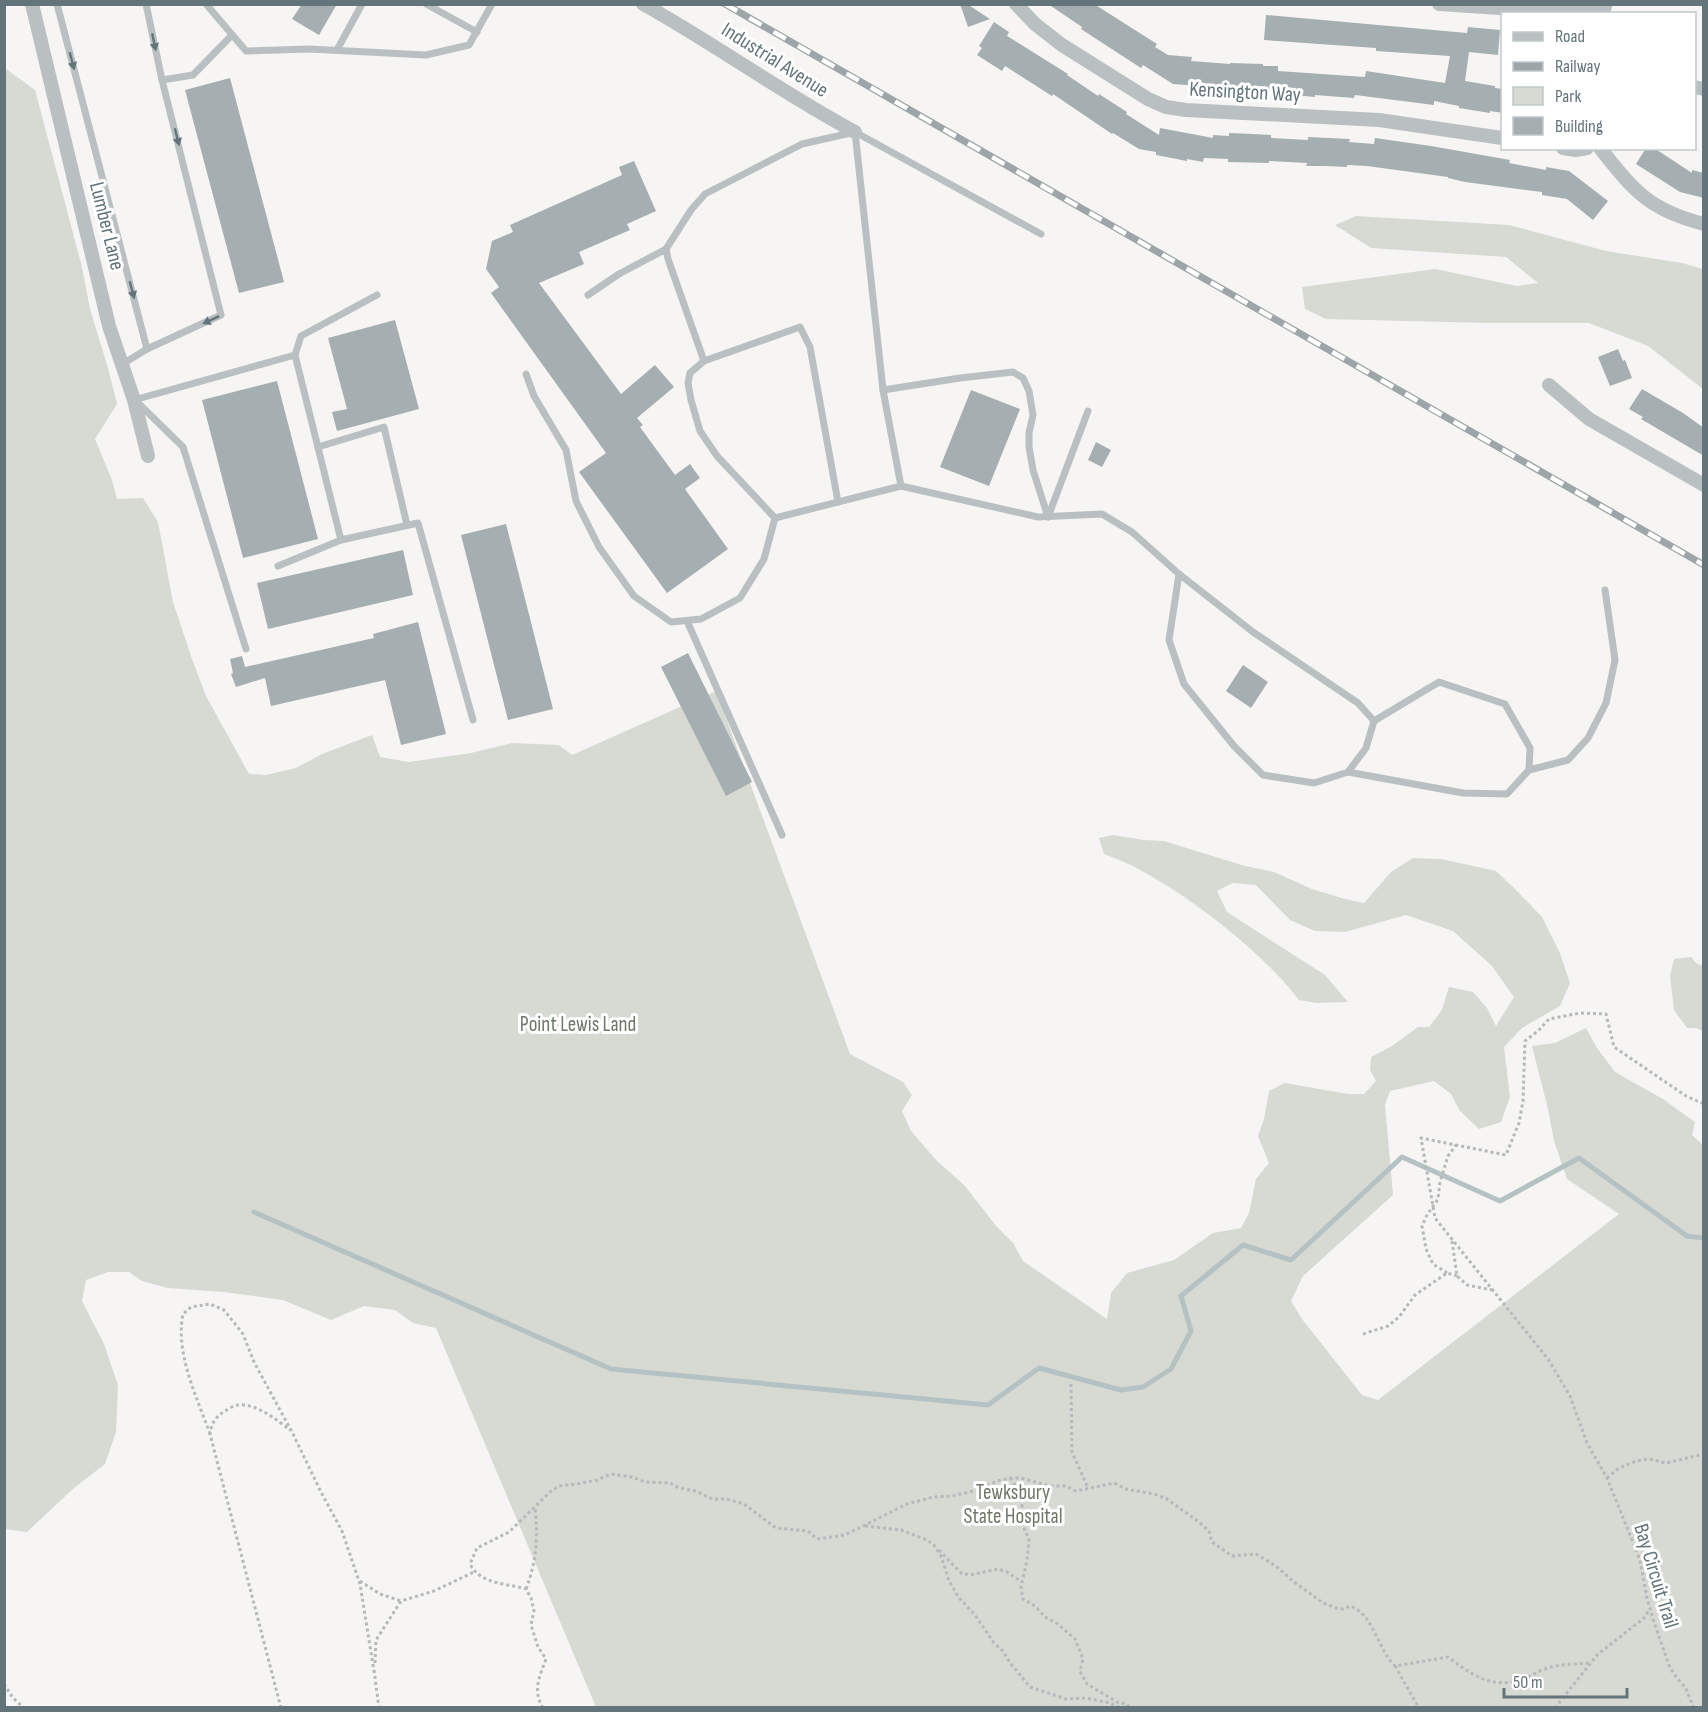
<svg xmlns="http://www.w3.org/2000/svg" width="1708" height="1712" font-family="'Sofia Sans Condensed',sans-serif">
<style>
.green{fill:#d6dad2}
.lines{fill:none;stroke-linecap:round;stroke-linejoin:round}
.stream{stroke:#b4c2c4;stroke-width:5}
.building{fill:#a5aeb1}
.path{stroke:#b5b9bb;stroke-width:3;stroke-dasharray:3 3;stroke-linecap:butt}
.service{stroke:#bac0c2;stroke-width:7}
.minor{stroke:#bac0c2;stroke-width:14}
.rail-casing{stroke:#9da5a8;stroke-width:7}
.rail{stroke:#fff;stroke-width:4.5;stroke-dasharray:14;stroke-linecap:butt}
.oneway{fill:#63757b}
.labels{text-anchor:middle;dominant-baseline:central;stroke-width:6;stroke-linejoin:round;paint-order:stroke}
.street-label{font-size:21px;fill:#63757b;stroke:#fff}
.park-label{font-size:21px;fill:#6d7966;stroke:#fff}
</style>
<rect width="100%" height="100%" fill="#f6f5f3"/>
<!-- green -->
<g class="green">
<path d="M5,68l30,22 47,177 8,42 18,59 9,36 -22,35 17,41 5,19 26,-1 15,24 15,80 19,57 14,37 43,78 17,1 30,-7 26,-14 50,-19 8,22 29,5 62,-9 41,-10 47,2 13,10 144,-64 134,363 53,28 9,13 -10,16 9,20 26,30 27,24 33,42 16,16 10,18 84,58 4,-26 16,-20 47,-13 39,-27 28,-5 8,-15 7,-34 13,-16 -11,-27 6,-17 5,-28 16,-8 63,11h16l12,-13 -6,-11 1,-13 21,-11 26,-19h11l13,-17 7,-23 24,5 14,16 9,18 18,-29 -22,-31 -39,-35 -47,-16 -61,17 -30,-1 -25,-11 -34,-35 -23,-2 -16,8 10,21 98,63 23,27 -32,1 -17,-3c-38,-49 -103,-99 -157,-129 -12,-7 -25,-12 -38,-17l-5,-16 14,-3 31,5 20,1 81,25 29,6 38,17 33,10 19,4 27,-31 22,-14 28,1 55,12 19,18 27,28 18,36 10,30 -10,23 -38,22 -18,19 6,50 -9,25 -22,7 -19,-18 -9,-17 -17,-13 -44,10 -5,14 8,90 -90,81 -12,25 11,18 60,76 16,5 241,-186 -52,-35 -13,-38 -6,-32 -16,-63 23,-3 31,-15 11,20 18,24 48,27 32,23 -3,13 11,10v562h-1107l-160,-379 -23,-5 -18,-13 -31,-4 -33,14 -48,-20 -59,-8 -56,-4 -26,-7 -13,-9h-21l-22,8 -4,21 22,43 14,41 -2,47 -11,32 -31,24 -47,44 -22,-3z"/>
<path d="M1356,216l153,9 97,26 76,12 21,6v120l-55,-43 -59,-23h-101l-162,-4 -21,-10 -3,-22 133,-18 82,17 21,-3 -32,-26 -135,-9 -36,-23z"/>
<path d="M1691,957l5,6 7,3v65l-7,-3h-9l-13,-18 -4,-34 4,-17z"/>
</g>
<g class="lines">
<!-- stream -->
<path class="stream" d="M254,1212l357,157 377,36 51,-37 82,22 22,-3 28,-18 20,-38 -10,-35 62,-51 48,15 111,-103 98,44 79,-43 108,78 17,2"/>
</g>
<!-- building -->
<g class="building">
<path d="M302,4h35l-18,31 -27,-16z"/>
<path d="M960,4h7l23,15 -22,8z"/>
<path d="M1048,4h46l63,40 -2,3 13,8 24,2 -1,4 39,3v-1l33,1v2h15v5l87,6 1,-6 79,12 5,-27 -74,-5v-3l-112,-8 2,-25 201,18 1,-6 32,3 -2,25 -29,-3 -4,29 30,5v2l8,1v24l-13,-2v2l-31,-5v-2l-25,-5v4l-79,-10 -1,3 -39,-3v2l-31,-3v-2l-54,-2v-2l-57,-4 -30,-19 -2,3 -60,-39 1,-2z"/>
<path d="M994,22l15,10 -2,4 61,38 -1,1 31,21 1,-2 28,18 -1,2 33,21 1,-7 53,10v-3l16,1v-3l24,1 18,1v3l37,2v-3l42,2 -1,3 25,2 1,-6 56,8 79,14 -1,3 37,7v-3l23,4 39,30 -15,19 -26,-21 -25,-4v-3l-77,-10 -17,-4v-1l-81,-11 -20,-1v2l-22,-1h-19l1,-3 -38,-2v2l-41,-1v-3l-24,-1 -1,4 -16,-3v2l-31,-6v-3l-17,-3 -26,-16 -1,1 -59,-40 -1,2 -47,-30 -3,5 -25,-16 5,-7 -3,-2z"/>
<path d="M230,78l54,204 -45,11 -54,-203z"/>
<path d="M1646,148h8l38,25v-3l12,3v25l-24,-6 -44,-28z"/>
<path d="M634,161l22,50 -29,13 3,6 -51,22 5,12 -45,19 82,111 34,-29 19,22 -37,31 6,7 -3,2 35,48 15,-11 10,14 -15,11 43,60 -61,44 -88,-121 27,-19 -115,-160 8,-6 -13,-18 6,-28 21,-9 -3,-7 112,-50 -3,-8z"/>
<path d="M395,320l24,89 -82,22 -5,-19 15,-3 -19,-71z"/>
<path d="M1618,349l5,12 2,-1 7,18 -22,8 -12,-29z"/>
<path d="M277,381l41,158 -75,19 -41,-158z"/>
<path d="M1642,389l41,24 21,15v28l-63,-37 2,-2 -14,-8z"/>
<path d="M971,390l49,19 -31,77 -49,-19z"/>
<path d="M1096,442l15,8 -9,17 -14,-7z"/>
<path d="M506,524l47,185 -45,11 -47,-185z"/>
<path d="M403,550l10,45 -145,34 -11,-46z"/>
<path d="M418,622l28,112 -45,11 -16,-65 -114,26 -6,-28 -29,9 -5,-13 2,-1 -3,-14 12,-3 3,11 129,-29 -1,-4z"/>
<path d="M688,653l64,129 -26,14 -65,-129z"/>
<path d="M1243,665l25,17 -17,26 -25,-17z"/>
</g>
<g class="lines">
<!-- path -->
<g class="path">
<path d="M1452,1241l5,35 10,9 25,5"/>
<path d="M1447,1273l-14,-9 -7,-15 -4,-23 5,-11 11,-16 2,-17 8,-26 8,-11"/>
<path d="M1363,1334l25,-8 11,-9 16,-22 32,-22 10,3"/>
<path d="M1071,1384l1,68 16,36"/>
<path d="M210,1434c-13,-37 -35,-80 -27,-120l8,-7 19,-3 14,6 19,24 11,28 38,70 29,60 21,39 18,53 14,87"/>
<path d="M1010,1478l12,17v29l7,15 -2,21 -6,27 2,12 12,7 10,11 13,7 17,15 8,20 -3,12 7,13 30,18 10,2 2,4"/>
<path d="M1607,1478l12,-10 17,-7 13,-2 17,4 38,-9"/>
<path d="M865,1526l36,4 26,10 7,5 7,11 8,25 10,17 16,17 19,28 8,7 9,14 19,23 36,12 20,-1 24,5 11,5"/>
<path d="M939,1550l22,23 9,2 28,-6 9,3 15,10"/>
<path d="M360,1581l20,13 21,7"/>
<path d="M526,1589c11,-29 12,-52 9,-82"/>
<path d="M375,1663l1,-23 25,-39 33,-10 40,-19"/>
<path d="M1395,1666l24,42"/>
<path d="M374,1670l5,38"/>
<path d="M4,1684l9,14 11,10"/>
<path d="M281,1708l-71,-274c1,-10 6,-18 15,-23 4,-2 9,-6 13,-6 18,-2 39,15 52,25"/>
<path d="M543,1708c-11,-18 -3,-32 3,-49l-8,-12 -7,-22 3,-14 -3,-13 -5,-9c-19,-6 -45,-4 -56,-25l7,-16 32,-16 41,-40 9,-6 18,-2 20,-4 14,-6 21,3 13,5 25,1 9,5 17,3 16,8h14l18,5 32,24 32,3 9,8 28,-4 62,-31 26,-7 19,-1 29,-7 16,-8 13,-3h11l29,8h16l10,5 38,-8 12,6 28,5 13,5 32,23 10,9 3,11 20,14 24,-2 20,12 18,16 29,21 13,5 7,1 7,-3c23,7 28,44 45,60l53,-9c24,18 44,33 76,22 7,-3 14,-8 21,-10 14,-5 31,-5 46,-6"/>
<path d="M1555,1708l42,-53 47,-37 5,-8"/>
<path d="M1694,1708l-9,-21 -8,-9 -7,-10 -17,-49 -6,-21 -7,-38 -33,-82 -20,-35 -17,-47 -22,-37 -113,-141 -14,-80 85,17 13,-32 4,-22 2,-60 13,-10 11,-12 31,-6 26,1 8,33 72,49 18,8"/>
</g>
<!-- service -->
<g class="service">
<path d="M57,4l90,345 -26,16"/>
<path d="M146,4l16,76 59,235 -74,34"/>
<path d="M206,4l40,47 63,-2 117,6 43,-10 23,-41"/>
<path d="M426,4l51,28"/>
<path d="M337,50l25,-46"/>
<path d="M162,80l31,-5 39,-40"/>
<path d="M666,249l25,-39 14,-16 97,-50 53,-12 186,102"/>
<path d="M588,295l31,-21 47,-25 2,10 36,102 96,-34 10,20 28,155"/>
<path d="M295,355l6,-19 76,-41"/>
<path d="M704,361l-14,12 -2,10 3,17 9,31 17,25 58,62"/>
<path d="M526,374l8,22 32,54 10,51 23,46 35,49 37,26 30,-3 39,-21 24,-39 11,-41"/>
<path d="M883,390l77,-12 53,-6 10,6 6,13 4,24 -4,18v14l4,23 15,47"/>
<path d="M134,400l161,-45 46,185 77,-17 55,197"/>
<path d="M138,403l45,44 63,202"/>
<path d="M318,447l66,-20 23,98"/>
<path d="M901,486l137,31 64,-3 30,18 47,42 74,58 105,71 16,18 -8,27 -18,24 -34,11 -51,-8 -29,-29 -50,-62 -15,-44 10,-66"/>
<path d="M1048,517l40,-106"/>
<path d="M775,518l126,-32 -18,-96 -28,-258"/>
<path d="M278,566l63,-26"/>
<path d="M687,621l95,214"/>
<path d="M1529,770l39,-10 20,-22 18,-35 9,-43 -10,-70"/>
<path d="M1348,772l115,21 44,1 22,-24 1,-22 -25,-44 -66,-22 -65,39"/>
</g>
<!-- minor -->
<g class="minor">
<path d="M32,4l77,322 25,74 14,56"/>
<path d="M643,4c72,40 139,89 212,128"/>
<path d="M1016,4l19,20 27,21 86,54 18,8 20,3 193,10 123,18"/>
<path d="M1439,4l76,5 90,-2"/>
<path d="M1694,87l10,2"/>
<path d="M1563,148l13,2 11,-2"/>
<path d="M1600,148c34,43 49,62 104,76"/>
<path d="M1549,385l40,34 115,66"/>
</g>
<!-- rail casing -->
<g class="rail-casing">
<path id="rail" d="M725,4l979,561"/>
</g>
<!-- rail -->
<use href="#rail" class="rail"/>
</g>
<!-- one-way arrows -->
<defs><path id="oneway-solid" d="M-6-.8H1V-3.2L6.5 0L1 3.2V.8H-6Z" transform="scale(1.5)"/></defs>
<g class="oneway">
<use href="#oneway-solid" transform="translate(154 42) rotate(78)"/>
<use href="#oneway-solid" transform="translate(72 61) rotate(75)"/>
<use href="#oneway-solid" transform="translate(177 137) rotate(76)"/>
<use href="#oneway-solid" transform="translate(132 290) rotate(75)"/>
<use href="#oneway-solid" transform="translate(211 320) rotate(155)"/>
</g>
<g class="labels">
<!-- street labels -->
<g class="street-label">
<text transform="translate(775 60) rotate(32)">Industrial Avenue</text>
<text transform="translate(1245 92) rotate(3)">Kensington Way</text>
<text transform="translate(107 226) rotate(76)">Lumber Lane</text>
<text transform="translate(1656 1576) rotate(73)">Bay Circuit Trail</text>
</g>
<!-- park labels -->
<g class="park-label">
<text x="578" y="1024">Point Lewis Land</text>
<text x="1013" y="1492">Tewksbury<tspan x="1013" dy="24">State Hospital</tspan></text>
</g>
</g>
<!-- border -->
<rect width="1708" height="1712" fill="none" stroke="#63757b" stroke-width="12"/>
<!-- legend -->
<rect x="1501" y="12" width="195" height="138" fill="#ffffff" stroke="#c1c8ca" stroke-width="1.5"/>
<rect x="1513" y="32" width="30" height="9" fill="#bac0c2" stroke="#c1c8ca" stroke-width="1.5"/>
<text x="1555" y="42" font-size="18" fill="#63757b">Road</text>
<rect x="1513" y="62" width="30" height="9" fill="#9da5a8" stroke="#c1c8ca" stroke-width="1.5"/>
<text x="1555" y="72" font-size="18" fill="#63757b">Railway</text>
<rect x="1513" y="87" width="30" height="18" fill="#d6dad2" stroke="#c1c8ca" stroke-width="1.5"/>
<text x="1555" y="102" font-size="18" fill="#63757b">Park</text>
<rect x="1513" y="117" width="30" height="18" fill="#a5aeb1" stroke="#c1c8ca" stroke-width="1.5"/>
<text x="1555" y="132" font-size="18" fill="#63757b">Building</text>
<!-- scale -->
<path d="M1504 1688v9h123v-9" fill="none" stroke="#63757b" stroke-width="3"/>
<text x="1513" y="1688" font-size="18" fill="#63757b" stroke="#ffffff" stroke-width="4.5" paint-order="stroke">50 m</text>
</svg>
